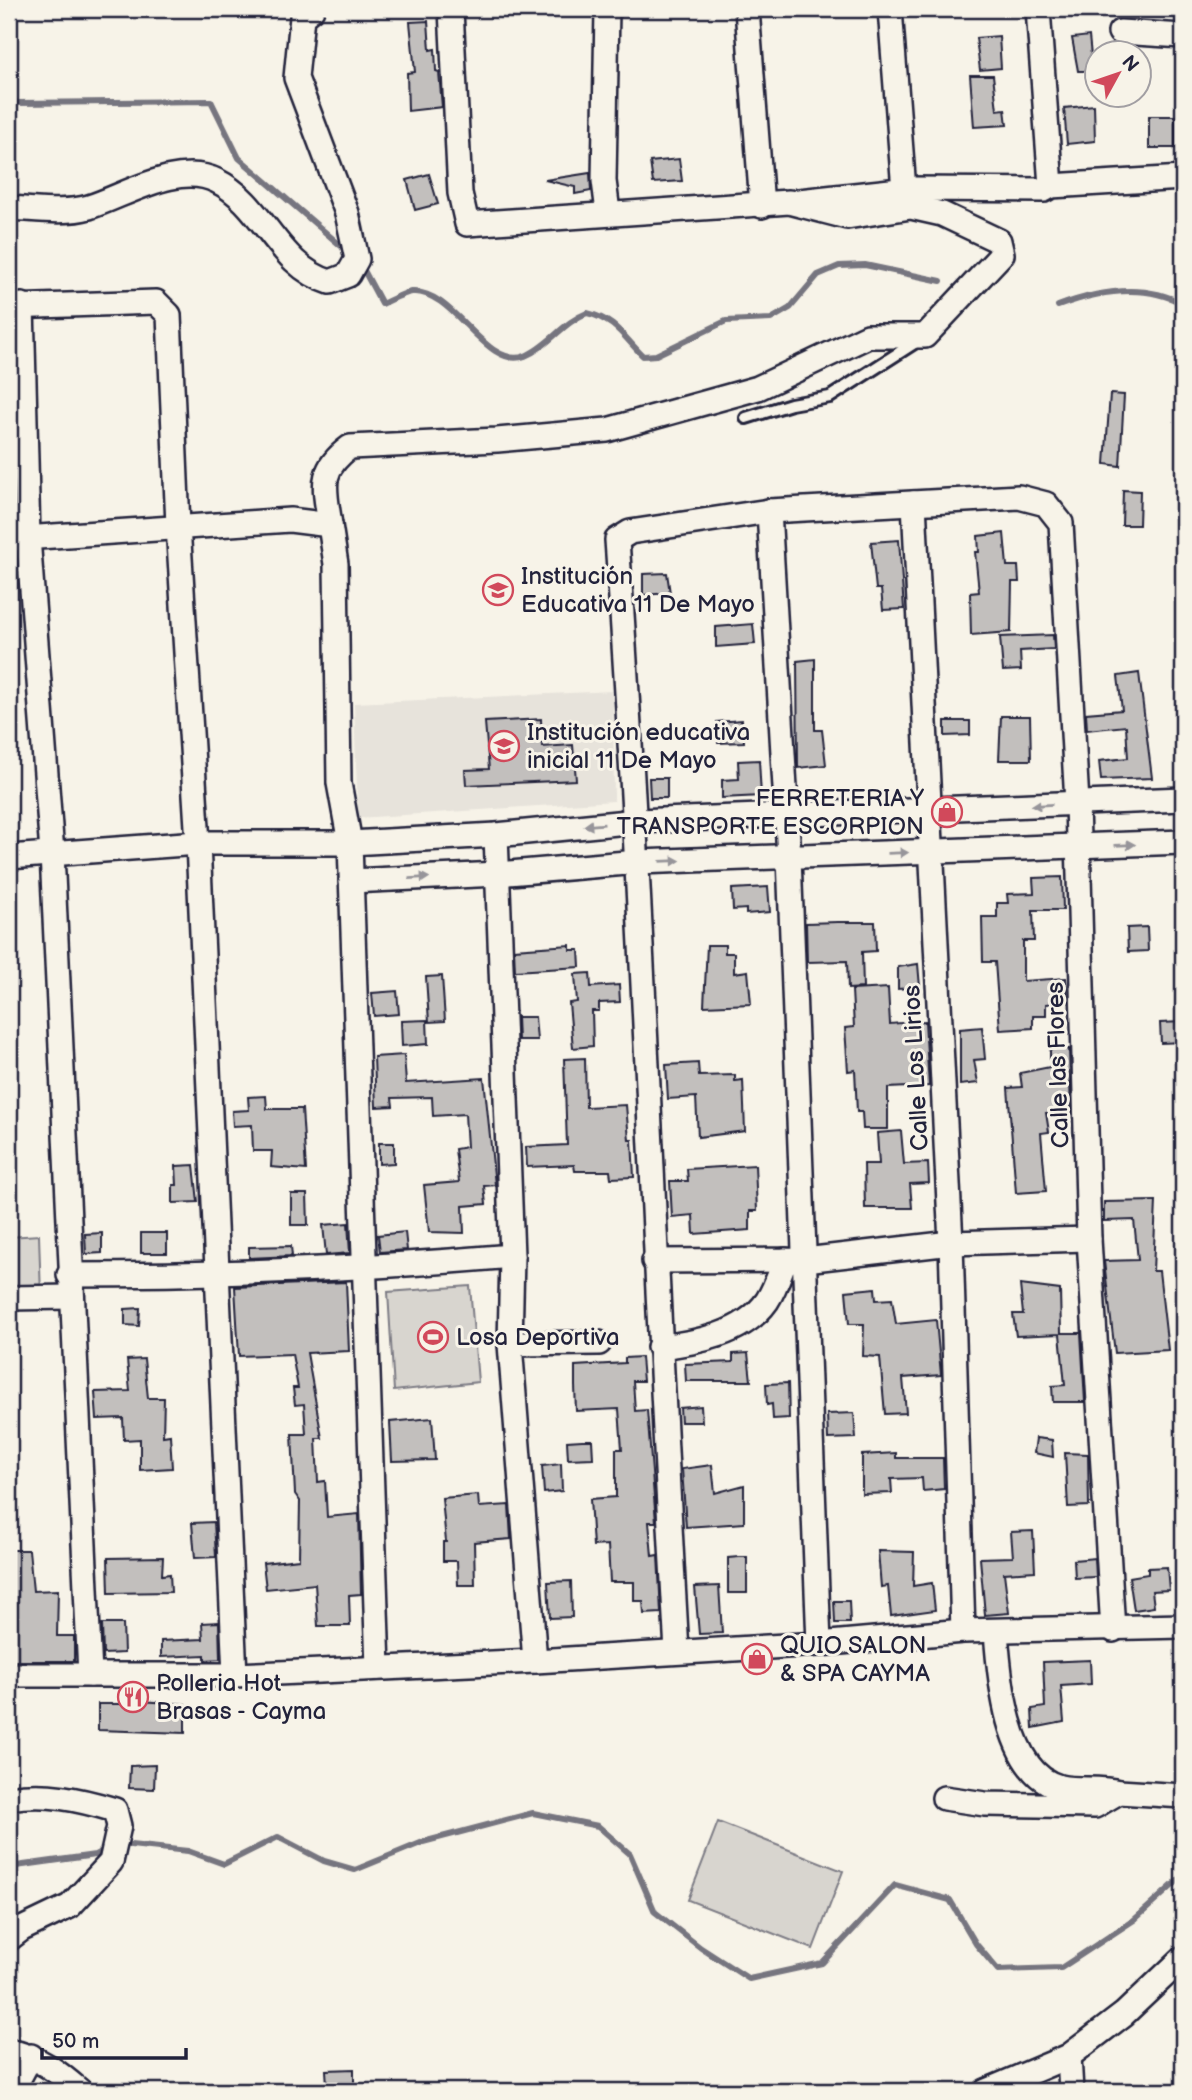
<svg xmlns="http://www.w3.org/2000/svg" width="1192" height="2100" font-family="'Balsamiq Sans',sans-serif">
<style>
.built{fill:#e7e3db}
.green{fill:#d8d5cf;stroke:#7d7c85;stroke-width:2}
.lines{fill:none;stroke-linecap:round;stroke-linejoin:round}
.stream{stroke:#76747f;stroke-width:6}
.building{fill:#c2bfbd;stroke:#22223b;stroke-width:2}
.service-casing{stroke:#22223b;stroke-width:16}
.minor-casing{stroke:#22223b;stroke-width:28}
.service{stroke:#f7f3e8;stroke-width:10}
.minor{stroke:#f7f3e8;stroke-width:23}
.oneway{fill:#97959a}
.labels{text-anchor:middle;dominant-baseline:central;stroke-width:6;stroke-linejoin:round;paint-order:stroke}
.poi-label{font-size:24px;fill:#22223b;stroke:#f7f3e8;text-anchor:start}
.street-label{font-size:24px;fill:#22223b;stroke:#f7f3e8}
</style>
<rect width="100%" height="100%" fill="#f7f3e8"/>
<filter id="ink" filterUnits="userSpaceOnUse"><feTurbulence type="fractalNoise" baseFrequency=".0143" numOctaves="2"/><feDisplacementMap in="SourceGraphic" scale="14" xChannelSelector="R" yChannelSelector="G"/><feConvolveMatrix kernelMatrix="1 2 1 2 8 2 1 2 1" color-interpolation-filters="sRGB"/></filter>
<g filter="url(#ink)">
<!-- built -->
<path class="built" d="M613,691l1,110 -256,17 -4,-115z"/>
<!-- green -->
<g class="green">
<path d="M39,1235l2,62 -32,5v-65z"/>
<path d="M470,1286l8,96 -84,9 -6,-99z"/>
<path d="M718,1822l125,49 -30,78 -125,-49z"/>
</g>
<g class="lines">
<!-- stream -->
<g class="stream">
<path d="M9,96l8,7 194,-2 28,57 108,93"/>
<path d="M360,263l22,41c9,-4 21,-11 30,-12 42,-3 74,79 113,64 23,-9 38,-34 62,-43 27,6 37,24 56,43l13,-1 70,-34 45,-2 19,-11 28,-33 21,-9 26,-1 76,16"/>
<path d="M1058,306c40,-15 86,-24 125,-2"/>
<path d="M121,1844l67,7 36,13 54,-27 46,24 31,9 68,-28 110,-29 65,13 32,28 25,58 46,36 48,31 73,-16 73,-78 55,15 26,44 22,26 63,-2 73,-48 49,-44"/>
<path d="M9,1867l86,-12 13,-7"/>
</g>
</g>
<!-- building -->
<g class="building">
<path d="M428,21l2,29 5,-1 1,22 3,1 3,35 -34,4 -1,-38 8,-1 -5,-50z"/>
<path d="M999,36l2,32 -21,2 -4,-32z"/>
<path d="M1089,36l2,20 6,-1v16h-19l-6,-33z"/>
<path d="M970,75h23l4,35 8,-1 2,16 -33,2z"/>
<path d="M1094,105l1,36 -28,3 -3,-36z"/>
<rect x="1149" y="116" width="26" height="32"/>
<path d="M679,159l3,22 -29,2 -3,-21z"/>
<path d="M590,173l1,18 -16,3v-7l-30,-7z"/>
<path d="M429,174l9,30 -23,6 -8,-30z"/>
<path d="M1110,394l14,1 -4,71 -15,-2z"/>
<path d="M1123,490l17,1 -1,34h-17z"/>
<path d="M1004,533l3,33h11l1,16h-7l-1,50 -40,3 -1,-42 9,-1 -4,-40h4l-1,-16z"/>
<path d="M899,540l5,69 -21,1 -2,-21h-5l-5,-47z"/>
<path d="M667,573l3,20 -27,2v-21z"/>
<path d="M753,624l2,20 -39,3v-20z"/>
<path d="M1053,635l1,14 -34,2 1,19 -18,1 -3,-34z"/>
<path d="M815,659v71h7l4,35 -28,3 -1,-107z"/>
<path d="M1139,673l13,105 -51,2 -2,-19 29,-3 -2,-32 -39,4 -1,-17 36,-3 -4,-34z"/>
<path d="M1001,716h29l1,44h-32z"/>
<path d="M541,719l1,28 31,-2 3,35 -110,5 -1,-15 24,-1 -4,-47z"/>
<path d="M742,720l2,22 -26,1 -1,-21z"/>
<path d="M945,721h25v14l-25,1z"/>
<path d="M759,760l2,36 -39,2v-18l17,-1 -1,-18z"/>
<path d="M649,778h18v20h-17z"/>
<path d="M1062,877l1,33h-30l1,31h-11v40l43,-3 2,24 -22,2v12h-13v12l-33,2 -5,-68h-12l-1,-45h15v-14h11l-1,-9 27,-1 -1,-15z"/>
<path d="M768,887l2,25 -24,2v-5l-13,1 -1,-21z"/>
<path d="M838,922h37l1,29 -14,1 1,36 -15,1 -1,-28 -40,1 -1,-39z"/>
<path d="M1147,927l1,24 -20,1 -1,-24z"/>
<path d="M570,945v5h9l1,17 -65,4 -1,-22z"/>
<path d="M707,945h18v8h9v20l14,-2 3,33 -47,2z"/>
<path d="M918,964l2,23 -22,2v-22z"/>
<path d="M590,973l1,14 28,-2 1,17 -21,1v8h-7l1,35 -20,2 -4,-45 8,-1 -2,-28z"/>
<path d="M442,976l3,45 -16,1 -3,-45z"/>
<path d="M888,988l2,36 35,-3 4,65 -41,2v41h-25l-1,-17h-5l-2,-42 -7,1 -3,-43 9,-1 -2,-37z"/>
<path d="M397,991l2,23 -25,2 -2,-23z"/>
<path d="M517,1017h18l2,23h-19z"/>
<path d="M427,1020l1,24 -26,2 -1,-25z"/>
<path d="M1183,1022v20l-22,1 -1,-20z"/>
<path d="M982,1027l3,32 -11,1 4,23 -18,2v-56z"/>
<path d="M1050,1049h19l2,63 -25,1 3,19 -8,1 5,58 -30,2 -8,-105 14,-1 -2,-14 30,-6z"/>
<path d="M404,1055l2,28 78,-5 11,107 -11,1 2,18 -23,2 1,27 -35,-1 -5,-47 35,-3 -4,-33 12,-2 -2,-33 -32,2 -1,-19 -40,1 1,8 -17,1 -2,-50z"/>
<path d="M585,1058l1,49 40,-2 3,35h3l2,37 -23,1 -1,-7h-35l-1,-6 -47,2 -1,-20 41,-2 -3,-86z"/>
<path d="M698,1063l1,13 36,-1v6l8,-1 2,51 -47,6 -2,-40 -28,2 -2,-34z"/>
<path d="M266,1096l1,13h35l4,61 -35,-3 1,-16h-19l-1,-26 -19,1 -1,-15 17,-1 -1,-13z"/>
<path d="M901,1131l3,33 24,-1 1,20 -19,1 2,24h-47l-1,-44h15l-2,-31z"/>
<path d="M379,1143h15v20l-15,1z"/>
<path d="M194,1165l4,37 -25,1v-18h4l-1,-19z"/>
<path d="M755,1165l2,46h-7v19l-56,4 -1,-19 -21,2 -2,-36h18l-1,-12z"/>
<path d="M291,1194h16l1,31h-17z"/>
<path d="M1156,1201l-3,70h6l9,79 -53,3 -11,-92 34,-1 -4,-40 -30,1v-19z"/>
<path d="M348,1223l2,30 -24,2 -3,-30z"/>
<path d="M405,1232l2,18 -27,2 -2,-17z"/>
<path d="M102,1233v20l-16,1 -1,-20z"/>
<rect x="141" y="1233" width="26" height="20"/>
<path d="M291,1246l1,10 -43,2v-11z"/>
<path d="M346,1282l3,69 -42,2 15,85h-6l2,44 7,-1 2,36 32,-3 2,80 -12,1 1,31h-32l-3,-42 -49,5 -3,-26 36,-4 1,-58 -5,-7 -3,-60h14l-2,-30 -9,1 -2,-17h5l-6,-34 -53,2 -4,-69z"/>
<path d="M1020,1285l40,5 1,43h20l4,69h-32l-1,-16 13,-1 -5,-51 -44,2 -3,-22h10z"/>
<path d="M875,1288l1,12 16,-1 4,25 40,-4 5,55 -38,3 3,35 -21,1 -5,-57 -17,-1 1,-32h-15l-3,-33z"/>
<path d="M140,1308l-1,18 -14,-1v-16z"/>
<path d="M748,1353l3,28h-65l-1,-17 48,-2v-8z"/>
<path d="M641,1357l2,24h-10l2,30 12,-1 9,112h-7l3,34 6,-1 3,58 -17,1 -1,-13h-9v-19h-24l-2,-37 -15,1 -3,-47 26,-2v-48h6l-3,-40 -43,2 -1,-25v-20l50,-3v-5z"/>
<path d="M144,1359l4,39h16l-1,38 7,-1 2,33 -32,2v-31l-16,1 -1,-22 -26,1 -2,-27 35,-1 -3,-31z"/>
<path d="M788,1383l1,35 -16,1 -1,-15 -5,1 -1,-21z"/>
<path d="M701,1406l1,16h-21l-1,-14z"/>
<path d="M854,1413l2,25 -28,1 -1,-25z"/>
<path d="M432,1418l3,42 -43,1 -2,-39z"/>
<path d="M1036,1438l16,2 1,17 -19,-4z"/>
<path d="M582,1440h10l1,18 -25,1 -1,-18z"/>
<path d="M896,1453v5h47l1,31 -21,2 -1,-13 -31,1 1,14 -30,1v-39z"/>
<path d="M1065,1453l23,1 1,52 -21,1z"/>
<path d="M561,1464l1,27 -18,2 -2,-27z"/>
<path d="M712,1465l3,28 29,-8v38l-58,4 -4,-58z"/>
<path d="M478,1495l1,12 30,-2 2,34 -37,3 1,43h-17l-1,-24h-14v-19h3l-4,-44z"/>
<path d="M214,1522l2,35 -21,1 -3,-35z"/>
<path d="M1033,1531l2,40 -31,2 5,40 -24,2 -5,-57 33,-1 -2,-25z"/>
<path d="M9,1550h20l4,41 25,-1 -1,46h17v25h-62z"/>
<path d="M878,1551l36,1 -1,34 19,-3 3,27 -44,6 -3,-30 -7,1z"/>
<path d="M163,1557l-1,18 8,-1 1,18 -62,1 -1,-35z"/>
<path d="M739,1557h8v36h-19v-35z"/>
<path d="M1095,1558l1,19 -21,1 -1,-18z"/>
<path d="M1167,1567l2,23 -17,1 2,16 -20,3 -5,-33 19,-3v-6z"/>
<path d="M571,1581l1,36 -22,1 -2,-36z"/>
<path d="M719,1586l3,47 -23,1 -4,-47z"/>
<path d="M834,1601h15l1,22h-15z"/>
<path d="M219,1622l1,37 -15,1v-5l-44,2v-16l42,-2 -1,-16z"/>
<path d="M102,1624h21l1,29 -21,1z"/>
<path d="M1090,1660l1,24 -30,2 3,36 -31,6 -1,-19 13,-2 -2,-45z"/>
<path d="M140,1701l45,3v29l-87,-3v-26h42z"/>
<path d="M155,1765l-1,24 -25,-1 1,-22z"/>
<path d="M354,2069v15l-27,1 -1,-15z"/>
</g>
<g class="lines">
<!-- service casing -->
<g class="service-casing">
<path id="service" d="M746,418l45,-14 39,-7 89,-57"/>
</g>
<!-- minor casing -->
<g class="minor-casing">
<g id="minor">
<path d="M607,9l-3,172 4,31"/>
<path d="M747,9l15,197"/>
<path d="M890,9l14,181"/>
<path d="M1120,32l63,4"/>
<path d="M1051,186l132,-8"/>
<path d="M799,201l110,-12 135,1 7,-4 -13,-177"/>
<path d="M9,208c24,1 57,6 80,-1 36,-11 89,-46 128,-26 47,23 60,85 113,101l18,-7 9,-16 -10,-46 -51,-135 6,-61 10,-8"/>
<path d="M22,305l6,232 24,316 38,822"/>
<path d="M9,307l147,-5 13,13 9,211 20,317 37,832"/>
<path d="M914,503l37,740 12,388"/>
<path d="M769,511l20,346 30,787"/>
<path d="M330,525c-5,-37 -13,-54 20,-78l147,-7 110,-10 151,-42 110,-52h57l77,-82 -3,-13 -57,-27 -31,-7 -64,10 -58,-15 -322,22 -7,-31 -9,-184"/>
<path d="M9,539l281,-19 40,5 6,39 3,219 11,60 28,825"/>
<path d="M496,835l16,421 -2,88 25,317"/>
<path d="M9,857l189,-14h152l146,-8 141,-14 546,-22"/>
<path d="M351,881l147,-7 140,-12 545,-20"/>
<path d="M654,1261l151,-1 146,-17 138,-4"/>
<path d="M69,1275c149,0 295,-6 443,-19"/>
<path d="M9,1298l61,-1"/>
<path d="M510,1344l89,-1"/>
<path d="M659,1347c37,-4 85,-13 108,-46 8,-12 13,-28 18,-41"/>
<path d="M996,1631c3,44 10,143 64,156 18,4 40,0 59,5"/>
<path d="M677,1651c-22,-370 -34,-741 -60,-1111l13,-8 139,-21 250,-14 27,7 15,19 16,280 12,436 24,391"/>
<path d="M9,1675h226l300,-14 284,-17 144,-13 220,-5"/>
<path d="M9,1798c38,-6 69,1 106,12l4,16 -8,36 -41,44 -48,23 -13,10"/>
<path d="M944,1798l41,6 110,2 24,-14 64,4"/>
<path d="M9,2051c30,6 48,20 71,40"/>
<path d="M1069,2056l2,35"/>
<path d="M12,2091l19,-35"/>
<path d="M986,2091l83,-35 55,-42 59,-56"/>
</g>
</g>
<!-- service -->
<use href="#service" class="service"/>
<!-- minor -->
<use href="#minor" class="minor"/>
</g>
<!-- one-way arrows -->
<defs><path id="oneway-solid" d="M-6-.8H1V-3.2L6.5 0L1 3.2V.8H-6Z" transform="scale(1.75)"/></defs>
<g class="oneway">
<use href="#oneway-solid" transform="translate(1042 805) rotate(177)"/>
<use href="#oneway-solid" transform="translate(594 825) rotate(175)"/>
<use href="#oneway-solid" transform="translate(1125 845) rotate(-2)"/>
<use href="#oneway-solid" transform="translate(898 853) rotate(-2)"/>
<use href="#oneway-solid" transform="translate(670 861) rotate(-2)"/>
<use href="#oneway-solid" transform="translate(419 878) rotate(-3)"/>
</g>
</g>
<!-- icons -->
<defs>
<g id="school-ring" transform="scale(1.575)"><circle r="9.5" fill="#f7f3e8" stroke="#d1495b" stroke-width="1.5"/><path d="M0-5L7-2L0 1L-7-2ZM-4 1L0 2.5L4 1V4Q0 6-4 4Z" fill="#d1495b"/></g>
<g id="shop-ring" transform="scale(1.575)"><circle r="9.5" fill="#f7f3e8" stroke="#d1495b" stroke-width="1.5"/><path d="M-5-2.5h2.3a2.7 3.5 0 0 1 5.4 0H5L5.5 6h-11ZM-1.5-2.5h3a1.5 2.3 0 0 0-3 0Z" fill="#d1495b"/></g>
<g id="stadium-ring" transform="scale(1.575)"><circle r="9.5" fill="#f7f3e8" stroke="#d1495b" stroke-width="1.5"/><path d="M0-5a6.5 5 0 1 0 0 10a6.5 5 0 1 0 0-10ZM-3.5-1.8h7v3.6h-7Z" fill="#d1495b"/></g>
<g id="restaurant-ring" transform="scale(1.575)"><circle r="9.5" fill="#f7f3e8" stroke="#d1495b" stroke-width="1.5"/><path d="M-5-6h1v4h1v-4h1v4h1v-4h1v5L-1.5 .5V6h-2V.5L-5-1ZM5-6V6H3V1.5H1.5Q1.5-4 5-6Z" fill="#d1495b"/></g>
</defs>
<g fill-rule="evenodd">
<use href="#school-ring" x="498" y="590"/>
<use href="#school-ring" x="504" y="746"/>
<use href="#shop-ring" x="947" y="812"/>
<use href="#stadium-ring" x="433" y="1337"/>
<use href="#shop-ring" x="757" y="1659"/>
<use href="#restaurant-ring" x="133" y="1697"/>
</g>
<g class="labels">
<!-- poi labels -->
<g class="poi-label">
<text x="521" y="576">Institución<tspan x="521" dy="28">Educativa 11 De Mayo</tspan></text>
<text x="527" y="732">Institución educativa<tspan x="527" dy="28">inicial 11 De Mayo</tspan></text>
<text x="924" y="798" text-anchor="end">FERRETERIA Y<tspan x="924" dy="28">TRANSPORTE ESCORPION</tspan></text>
<text x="456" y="1337">Losa Deportiva</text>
<text x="780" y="1645">QUIO SALON<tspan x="780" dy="28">&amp; SPA CAYMA</tspan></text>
<text x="156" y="1683">Polleria Hot<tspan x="156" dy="28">Brasas - Cayma</tspan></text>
</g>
<!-- street labels -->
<g class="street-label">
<text transform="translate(1058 1065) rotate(-92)">Calle las Flores</text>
<text transform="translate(916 1068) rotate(-93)">Calle Los Lirios</text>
</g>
</g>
<!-- margin -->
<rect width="1192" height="2100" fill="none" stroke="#f7f3e8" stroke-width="35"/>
<rect x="18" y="18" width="1157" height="2065" fill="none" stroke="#22223b" stroke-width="2.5" filter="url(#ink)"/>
<!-- north arrow -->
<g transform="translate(1118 74) rotate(50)"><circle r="33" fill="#f7f3e8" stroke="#a29fa3" stroke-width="2"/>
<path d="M0-5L12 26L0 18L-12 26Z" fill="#d1495b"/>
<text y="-10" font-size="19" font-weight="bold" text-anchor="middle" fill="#22223b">N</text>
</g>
<!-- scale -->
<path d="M42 2048v10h144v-10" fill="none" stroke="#22223b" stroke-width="3.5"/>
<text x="52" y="2048" font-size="21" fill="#22223b" stroke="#f7f3e8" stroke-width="5" paint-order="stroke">50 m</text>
</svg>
